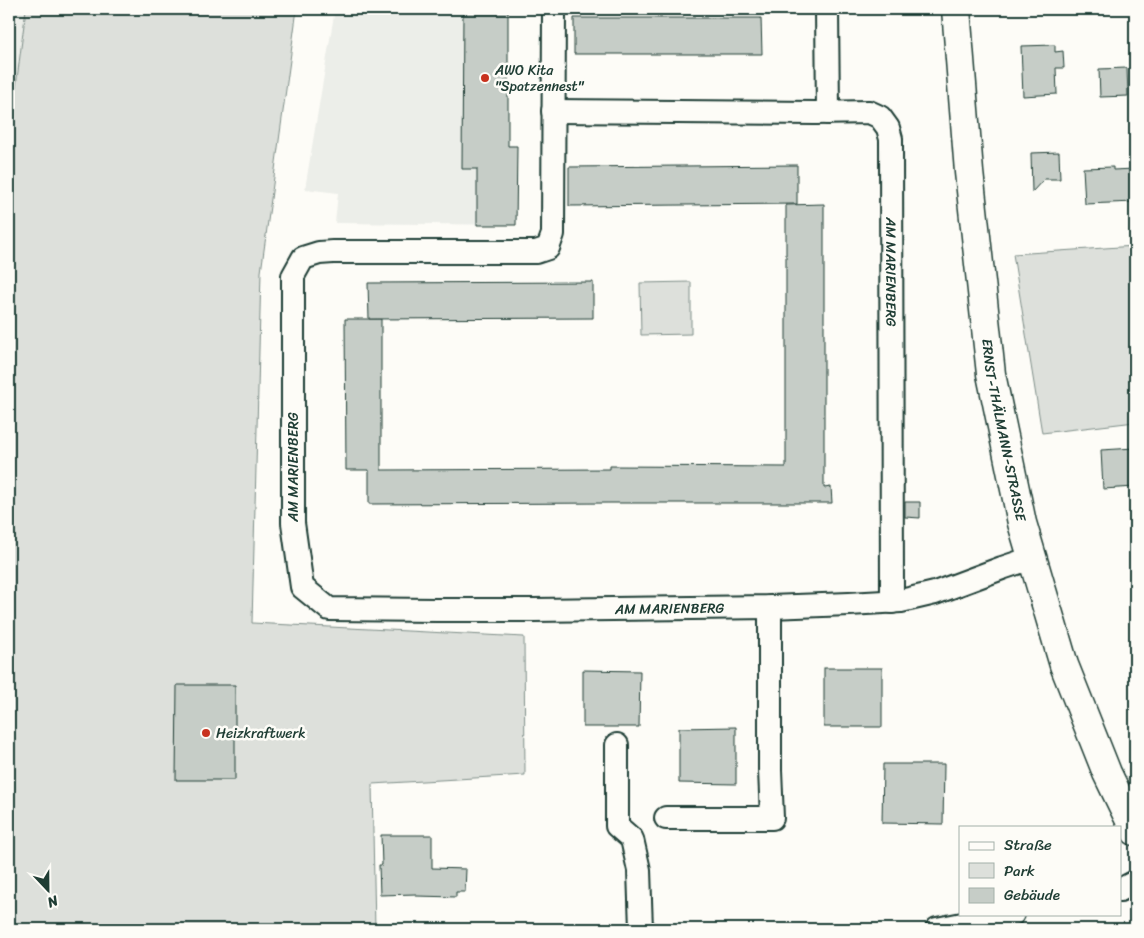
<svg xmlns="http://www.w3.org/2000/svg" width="1144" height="938" font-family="Sriracha,sans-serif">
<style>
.built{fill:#eceee9}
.green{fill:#dde0db;stroke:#7e8e88}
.building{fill:#c6cdc7;stroke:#1f3d34}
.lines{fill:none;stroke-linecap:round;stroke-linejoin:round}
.street-casing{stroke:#1f3d34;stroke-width:26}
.secondary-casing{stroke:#1f3d34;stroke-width:31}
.street{stroke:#fdfcf7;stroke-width:22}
.secondary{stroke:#fdfcf7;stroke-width:28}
.poi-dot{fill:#c8321e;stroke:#fdfcf7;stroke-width:2}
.labels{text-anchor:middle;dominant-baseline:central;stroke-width:5;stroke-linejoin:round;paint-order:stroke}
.poi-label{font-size:14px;fill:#1f3d34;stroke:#fdfcf7;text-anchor:start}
.street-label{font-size:14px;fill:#1f3d34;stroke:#fdfcf7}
</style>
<rect width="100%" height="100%" fill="#fdfcf7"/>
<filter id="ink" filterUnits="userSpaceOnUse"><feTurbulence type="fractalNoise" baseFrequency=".02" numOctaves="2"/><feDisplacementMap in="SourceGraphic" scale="10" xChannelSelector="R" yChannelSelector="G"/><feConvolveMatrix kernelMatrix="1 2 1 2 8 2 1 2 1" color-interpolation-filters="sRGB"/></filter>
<g filter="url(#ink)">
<!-- built -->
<g class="built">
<path d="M9,9h17l-17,132z"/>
<path d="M335,9h153v2h20v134l9,1 -1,79 -181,-2 3,-30 -33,-4z"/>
</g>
<!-- green -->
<g class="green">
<path d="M26,9h271l-36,263 -9,351 272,14 1,138 -153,9 3,145h-366v-788z"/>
<path d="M1135,246v176l-93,11 -29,-179z"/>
<path d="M691,282v52l-50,1 -1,-52z"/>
</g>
<!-- building -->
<g class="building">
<path d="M463,11h45v135h9l-1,79h-39v-56h-15z"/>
<path d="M574,18h187l1,36h-188z"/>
<path d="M1055,45v7l8,-1 1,17h-8l1,26 -34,2 -2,-50z"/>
<path d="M1127,68l1,28 -28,1 -1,-28z"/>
<path d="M1059,152l1,27h-16l-12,13 -1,-39z"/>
<path d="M797,165v39l-228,2v-39z"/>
<path d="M1113,167v3l22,-1v33l-50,2 -2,-36z"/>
<path d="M824,204v284l7,-1 1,16h-221l-242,1v-34h-23l-1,-151h36v151l229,-1v-3l176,1v-262z"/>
<path d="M593,282v36l-224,1 -1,-36z"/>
<path d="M1135,448v39l-32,2 -2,-39z"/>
<path d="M905,502h15v16l-15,-1z"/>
<rect x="824" y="668" width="58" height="59"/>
<path d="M583,670l57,1 -1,56h-56z"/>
<path d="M177,685h58v95h-59z"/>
<path d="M736,727v57l-57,-1v-55z"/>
<path d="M883,764h61l-1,60 -61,-1z"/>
<path d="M381,835h51v33l34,1 -1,23h-9v5l-40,-1v-2l-36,1 -1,-30h3z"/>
</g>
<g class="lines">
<!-- street casing -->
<g class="street-casing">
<g id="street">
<path id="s1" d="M554,9l-1,225 -5,14 -12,4h-203l-14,1 -16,5 -10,18v247l9,64 27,22 107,1h98l236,-3 79,-3 52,-3 34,-8 67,-25 30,-10"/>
<path d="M827,9l1,104"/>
<path id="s2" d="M553,111l263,2 53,-1 11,5 8,11 3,11 1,463"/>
<path d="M617,745v81l15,13 7,31 2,59"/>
<path d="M666,818h106l-2,-48v-163"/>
<path d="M1120,890l15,-8"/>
<path d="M937,929l76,-15"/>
</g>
</g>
<!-- secondary casing -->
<g class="secondary-casing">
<g id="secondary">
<path id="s3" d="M956,9l13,163 22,202 31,149 42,142 43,108 28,58"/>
</g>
</g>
<!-- street -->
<use href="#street" class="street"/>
<!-- secondary -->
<use href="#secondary" class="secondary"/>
</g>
</g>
<!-- markers -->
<g class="poi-dot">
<circle cx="485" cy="78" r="5"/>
<circle cx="206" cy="733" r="5"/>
</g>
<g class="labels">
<!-- poi labels -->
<g class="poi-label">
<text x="495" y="70">AWO Kita<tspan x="495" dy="16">"Spatzennest"</tspan></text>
<text x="216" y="733">Heizkraftwerk</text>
</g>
<!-- street labels -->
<g class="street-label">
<text stroke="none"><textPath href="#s2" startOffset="486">AM MARIENBERG</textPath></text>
<text stroke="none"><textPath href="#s3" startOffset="424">ERNST-THÄLMANN-STRASSE</textPath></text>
<text transform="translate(293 467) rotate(-90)">AM MARIENBERG</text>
<text stroke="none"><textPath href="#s1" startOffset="1194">AM MARIENBERG</textPath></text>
</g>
</g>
<!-- margin -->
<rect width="1144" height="938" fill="none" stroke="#fdfcf7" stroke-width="30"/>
<rect x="15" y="15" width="1114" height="908" fill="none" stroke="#1f3d34" stroke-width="2" filter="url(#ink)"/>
<!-- legend -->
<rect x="959" y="826" width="162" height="90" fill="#fdfcf7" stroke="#a4b0a9"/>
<rect x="969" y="842" width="25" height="8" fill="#fdfcf7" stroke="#a4b0a9"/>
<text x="1004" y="850" font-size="15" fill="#1f3d34">Straße</text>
<rect x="969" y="863" width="25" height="15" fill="#dde0db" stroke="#a4b0a9"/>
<text x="1004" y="876" font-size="15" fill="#1f3d34">Park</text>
<rect x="969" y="888" width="25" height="15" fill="#c6cdc7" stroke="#a4b0a9"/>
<text x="1004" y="900" font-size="15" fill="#1f3d34">Gebäude</text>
<!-- north arrow -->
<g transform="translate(48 890) rotate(158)" stroke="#fdfcf7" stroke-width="4" paint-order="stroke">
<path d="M0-4L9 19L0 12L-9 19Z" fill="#1f3d34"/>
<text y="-8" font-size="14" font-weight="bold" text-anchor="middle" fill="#1f3d34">N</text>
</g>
</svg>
